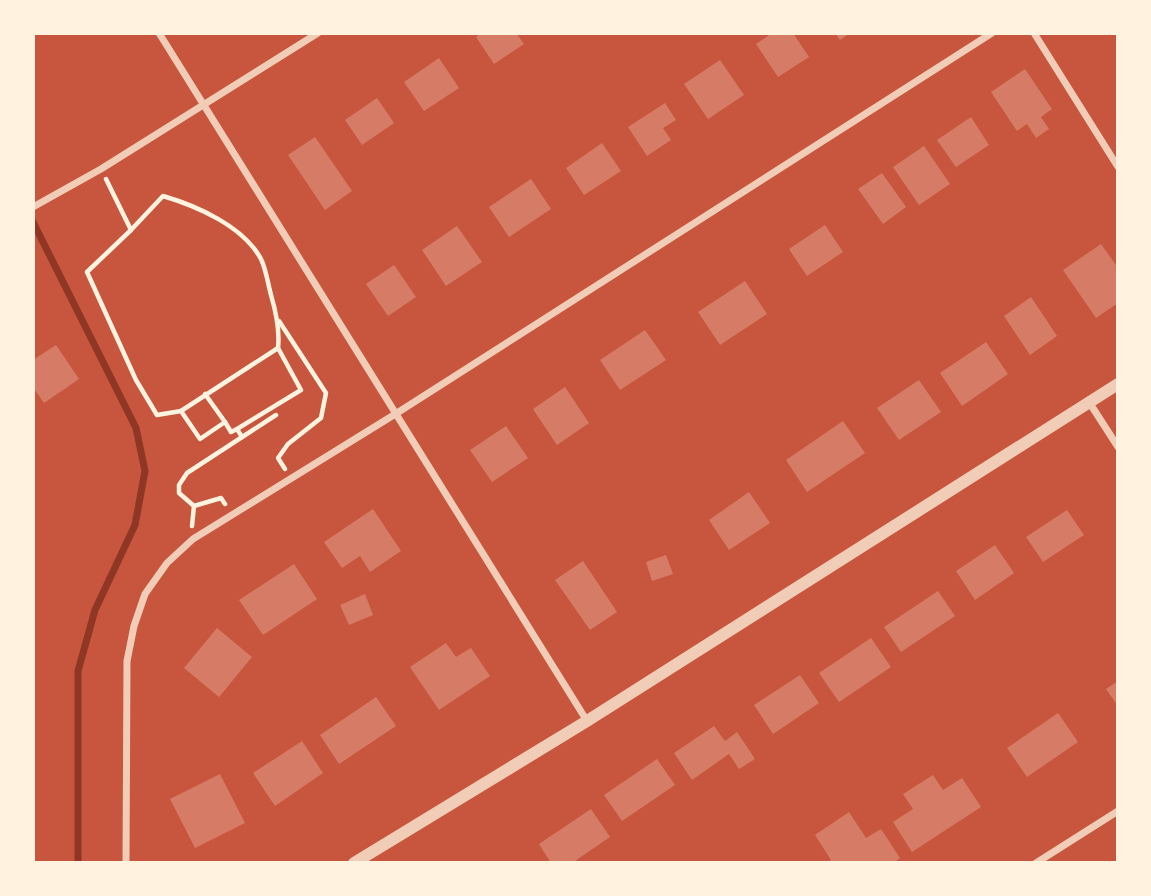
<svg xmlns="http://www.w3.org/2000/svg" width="1151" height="896" font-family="Commissioner,sans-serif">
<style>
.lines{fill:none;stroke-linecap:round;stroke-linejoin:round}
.stream{stroke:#8f3625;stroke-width:7}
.building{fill:#d67c66}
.path{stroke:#fff3e0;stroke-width:4.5}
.minor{stroke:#f1ccb7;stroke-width:7}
.tertiary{stroke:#f1ccb7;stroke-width:12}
</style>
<rect width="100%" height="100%" fill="#c8553d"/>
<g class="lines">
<!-- stream -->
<path class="stream" d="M33,222l103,206 9,43 -10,54 -40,85 -17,61v192"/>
</g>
<!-- building -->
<g class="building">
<path d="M481,33h35l8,11 -30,20 -18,-27z"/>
<path d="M772,33h21l16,24 -31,20 -22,-33z"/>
<path d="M835,33h15l-10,7z"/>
<path d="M439,58l20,30 -35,23 -20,-29z"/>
<path d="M720,60l24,35 -36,24 -24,-35z"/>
<path d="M1025,69l27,40 -11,8 8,12 -13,9 -9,-14 -10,7 -26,-39z"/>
<path d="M377,98l17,25 -32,22 -17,-25z"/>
<path d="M665,103l11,17 -13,8 8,12 -24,16 -19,-29z"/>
<path d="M971,117l18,28 -33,22 -19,-27z"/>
<path d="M315,137l37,54 -27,19 -37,-55z"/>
<path d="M602,143l19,28 -37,24 -18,-27z"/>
<path d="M924,146l26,38 -31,21 -26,-38z"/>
<path d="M882,173l24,34 -23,17 -25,-35z"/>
<path d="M531,179l20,30 -42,28 -20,-30z"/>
<path d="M825,225l18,27 -36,24 -18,-27z"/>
<path d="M457,226l25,36 -36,24 -24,-36z"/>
<path d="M1101,244l17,24v35l-22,15 -33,-48z"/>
<path d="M394,265l22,32 -28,19 -22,-32z"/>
<path d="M745,281l22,33 -47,31 -22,-33z"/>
<path d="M1031,297l26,39 -27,19 -26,-39z"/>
<path d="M645,330l21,30 -46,30 -20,-30z"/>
<path d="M986,342l22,32 -46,32 -22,-33z"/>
<path d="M56,345l23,34 -35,24 -11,-16v-27z"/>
<path d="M919,380l22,32 -42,28 -22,-32z"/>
<path d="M565,387l24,36 -32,22 -24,-36z"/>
<path d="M843,421l22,32 -58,39 -21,-32z"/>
<path d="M506,426l22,32 -36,24 -22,-32z"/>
<path d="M749,492l21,31 -41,27 -20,-30z"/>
<path d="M373,509l28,42 -31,21 -10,-16 -18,12 -18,-26z"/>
<path d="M1067,510l17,25 -41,27 -17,-25z"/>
<path d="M995,545l19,28 -39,27 -19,-29z"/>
<path d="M666,555l7,19 -21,7 -6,-19z"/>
<path d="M583,561l34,51 -27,18 -35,-50z"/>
<path d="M294,564l23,35 -54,36 -24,-35z"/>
<path d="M938,591l17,25 -54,36 -17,-25z"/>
<path d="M365,594l8,21 -24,10 -9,-20z"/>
<path d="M217,628l35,29 -33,40 -35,-29z"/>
<path d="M871,638l20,29 -52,35 -20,-29z"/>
<path d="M446,643l10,14 15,-9 19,28 -51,34 -29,-43z"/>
<path d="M800,675l19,28 -46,31 -19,-29z"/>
<path d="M1118,681v25l-12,-17z"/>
<path d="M376,697l20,29 -57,38 -19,-29z"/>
<path d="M1058,713l20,29 -51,35 -20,-29z"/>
<path d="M714,726l11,15 12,-9 18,27 -16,10 -10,-15 -37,26 -18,-27z"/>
<path d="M302,741l21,32 -48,33 -22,-33z"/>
<path d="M657,759l18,26 -53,36 -18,-26z"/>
<path d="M220,774l25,49 -50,25 -25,-49z"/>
<path d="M933,775l10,15 19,-12 19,29 -69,45 -19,-30 20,-13 -10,-15z"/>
<path d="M591,809l19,28 -38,26h-21l-12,-19z"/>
<path d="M849,812l17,26 15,-9 19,29 -7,5h-66l4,-3 -16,-25z"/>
</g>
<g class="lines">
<!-- path -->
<g class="path">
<path d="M106,179l25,51 -44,42 49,108 21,35 24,-4"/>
<path d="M131,230l32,-34c34,10 80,30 98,63 5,10 7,25 10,36 5,17 9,35 7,53"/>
<path d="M279,321l47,72 -5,25 -33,26 -10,14 7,11"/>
<path d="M205,394l20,28"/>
<path d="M237,429l-6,3 -6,-10 -25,17 -19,-28 97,-63 23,42 -64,39 5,8"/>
<path d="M225,504l-4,-6 -27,8 -15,-13v-8l8,-12 89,-58"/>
<path d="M192,526l2,-20"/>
</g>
<!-- minor -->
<g class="minor">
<path d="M159,33l428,688"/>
<path d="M1034,33l84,134"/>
<path d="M33,207l68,-38 217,-136"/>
<path d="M1089,402l29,45"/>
<path d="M126,863l1,-202 7,-35 11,-32 22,-31 26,-24 204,-126 595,-380"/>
<path d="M1036,863l82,-52"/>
</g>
<!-- tertiary -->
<path class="tertiary" d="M354,863l233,-142 531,-337"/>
</g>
<!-- border -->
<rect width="1151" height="896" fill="none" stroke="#fff3e0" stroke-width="70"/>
</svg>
